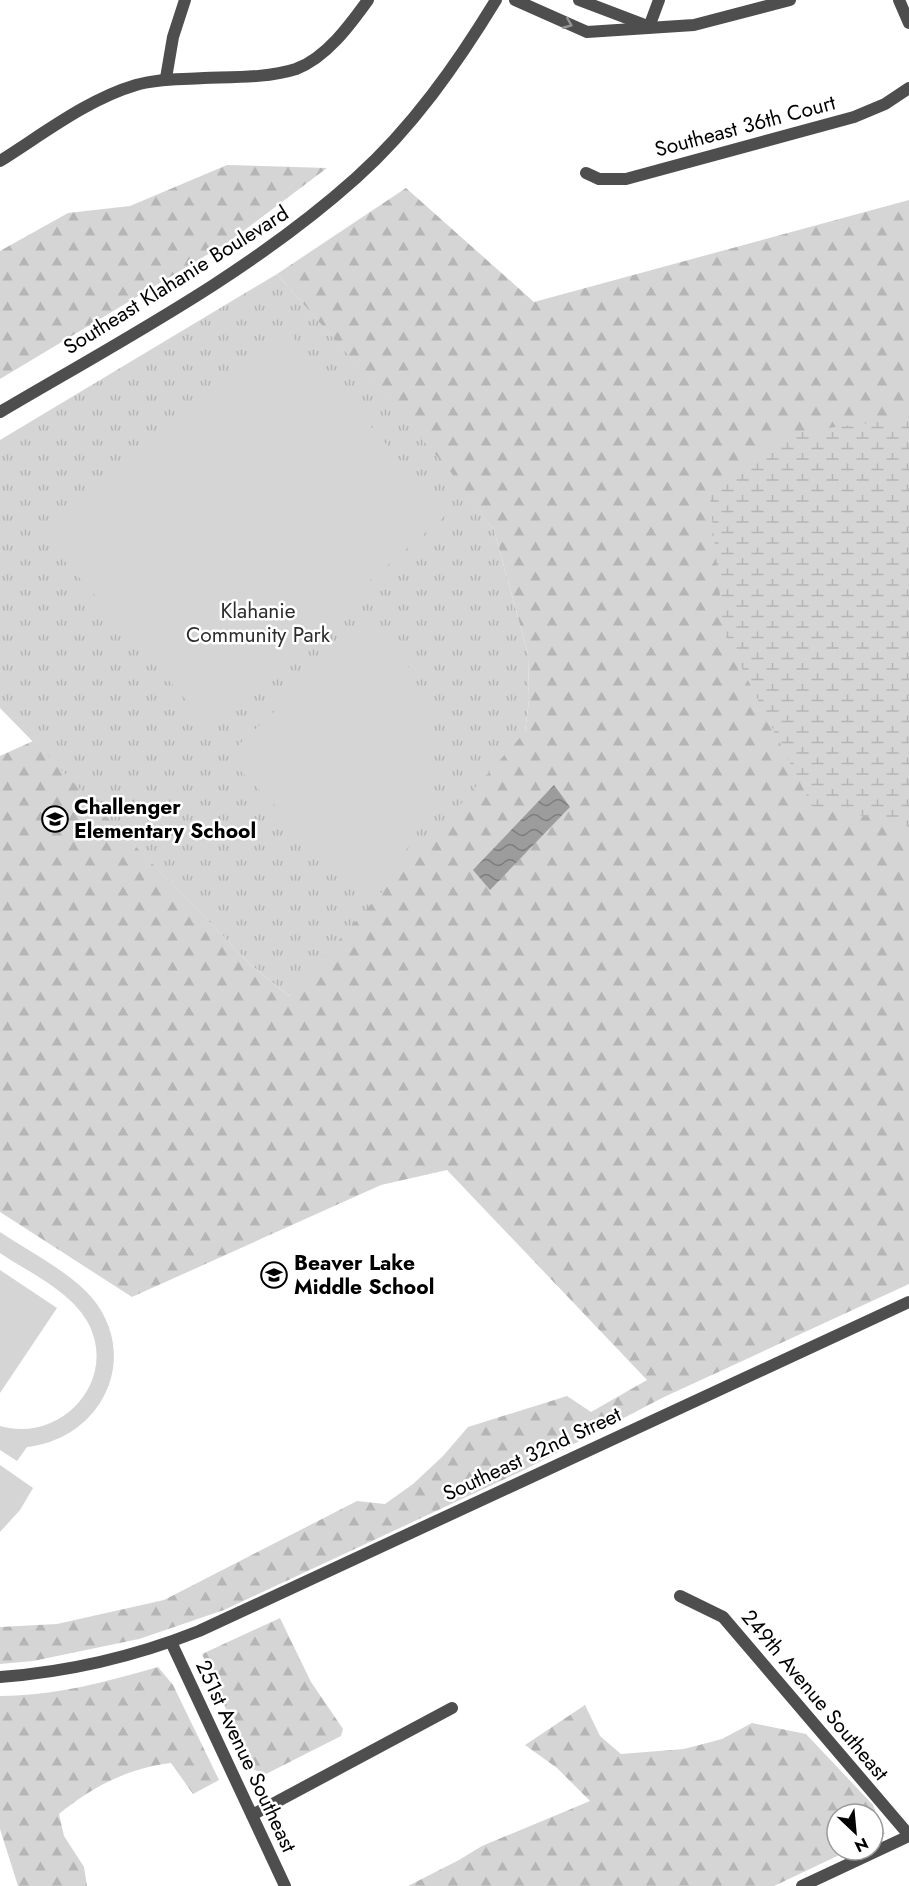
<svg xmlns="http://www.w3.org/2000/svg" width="909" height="1886" font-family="Jost,sans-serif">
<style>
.grass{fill:url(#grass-tufts)}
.forest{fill:url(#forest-firs)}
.wetland{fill:url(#wetland-marsh)}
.garden{fill:#d5d5d5}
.water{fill:url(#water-waves)}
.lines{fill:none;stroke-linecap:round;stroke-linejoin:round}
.minor{stroke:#4e4e4e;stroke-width:12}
.tertiary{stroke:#4e4e4e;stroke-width:12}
.oneway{stroke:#959595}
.labels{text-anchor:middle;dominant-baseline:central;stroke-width:5;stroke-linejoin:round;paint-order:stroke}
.street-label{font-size:21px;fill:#000;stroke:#fff}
.park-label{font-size:21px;fill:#2c2c2c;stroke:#fff}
.poi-label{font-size:21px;font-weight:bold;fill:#000;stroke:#fff;text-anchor:start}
</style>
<defs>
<pattern id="grass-tufts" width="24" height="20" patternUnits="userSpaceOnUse" patternTransform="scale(1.5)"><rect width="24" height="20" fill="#d5d5d5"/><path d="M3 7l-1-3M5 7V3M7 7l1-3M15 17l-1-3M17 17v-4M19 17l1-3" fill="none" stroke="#b5b5b5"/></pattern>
<pattern id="forest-firs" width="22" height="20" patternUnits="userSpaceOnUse" patternTransform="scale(1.5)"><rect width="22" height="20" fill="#d5d5d5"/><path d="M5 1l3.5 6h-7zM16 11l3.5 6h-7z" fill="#b5b5b5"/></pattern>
<pattern id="wetland-marsh" width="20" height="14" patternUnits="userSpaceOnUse" patternTransform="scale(1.5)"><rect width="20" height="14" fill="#d5d5d5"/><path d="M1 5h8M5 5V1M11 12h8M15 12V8" fill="none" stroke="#b5b5b5"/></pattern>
<pattern id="water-waves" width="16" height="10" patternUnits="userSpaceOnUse" patternTransform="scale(1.5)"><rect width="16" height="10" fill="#9c9c9c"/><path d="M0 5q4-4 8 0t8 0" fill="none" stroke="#7d7d7d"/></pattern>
</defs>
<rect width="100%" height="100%" fill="#fff"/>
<!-- grass -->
<path class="grass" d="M277,274l173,196 44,60 34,124 1,46 -4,32 42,10 -278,254 -37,-30 -252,-258v-268z"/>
<!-- forest -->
<g class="forest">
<path d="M227,165l100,3 -97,73 -230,138v-128l68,-38 62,-7z"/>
<path d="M406,188l128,114 375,-102v1084l-245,113 -142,74 -298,139 -85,29 -106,22 -33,3v-37l57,-3 107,-24 193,-99 28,3 28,-20 30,-28 25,-29 99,-31 24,16 56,-32 -200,-210 -66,15 -249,112 -132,-85v-456l33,-15 219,225 37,30 236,-264 4,-32 -1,-46 -34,-124 -45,-60 -172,-196z"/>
<path d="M280,1618l31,64 32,47 -2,7 -75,38 -14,-5 -50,-115z"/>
<path d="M158,1667l15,18 46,95 -26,14 -22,-31c-43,5 -79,24 -112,51l5,22 20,31 3,19h-69l-18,-57v-133c54,0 106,-14 158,-29z"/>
<path d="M585,1705l15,31 21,18 63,-5 38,-10 30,-16 54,11 67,71 12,29 -12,5v-25h-36v36h13l-76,36h-366l51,-26 23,-14 108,-45 -33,-33 -32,-23z"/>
</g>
<!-- wetland -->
<path class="wetland" d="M909,418v409l-9,-4 -88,-17 -88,-173 -15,-144 78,-56z"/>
<!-- garden -->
<g class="garden">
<path d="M284,327l163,187 -241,209 -163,-187z"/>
<path d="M373,620c81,87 85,196 -8,277l-132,-134 1,-14z"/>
<path d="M0,1232c28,19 72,41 93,67 48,60 8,140 -66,148l-10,14 -17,-11v-24c62,18 120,-47 87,-105 -18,-31 -59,-49 -87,-68z"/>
<path d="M0,1270l57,38 -57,85z"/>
<path d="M0,1465l33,23 -13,22 -20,22z"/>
</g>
<!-- water -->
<path class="water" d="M554,785l16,22 -80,83 -17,-20z"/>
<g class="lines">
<!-- minor -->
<g class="minor">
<path d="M515,0l72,32 107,-7 96,-25"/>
<path d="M579,0l66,25"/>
<path d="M899,0l10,23"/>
<path d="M649,27l10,-27"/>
<path d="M166,78l7,-41 12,-37"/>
<path d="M0,161c43,-27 88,-62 136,-76 24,-7 45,-5 68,-7 29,-1 64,0 92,-9 30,-11 54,-44 72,-69"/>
<path d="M586,173l13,6h27l228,-62 31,-13 24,-16"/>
<path d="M680,1596l43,21 186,218"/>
<path d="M171,1642l114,244"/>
<path d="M252,1815l200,-107"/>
<path d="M802,1886l107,-50"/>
</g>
<!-- tertiary -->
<g class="tertiary">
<path d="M0,412c122,-72 250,-139 356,-234 56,-50 101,-114 140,-178"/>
<path d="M0,1677c68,-5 136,-21 199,-46l710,-329"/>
</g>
</g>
<!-- one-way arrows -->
<defs><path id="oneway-chevron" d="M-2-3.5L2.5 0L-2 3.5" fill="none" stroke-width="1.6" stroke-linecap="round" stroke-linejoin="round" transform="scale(1.5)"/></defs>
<use class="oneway" href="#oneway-chevron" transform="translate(568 24) rotate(22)"/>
<!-- icons -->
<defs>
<g id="school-ring" transform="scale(1.35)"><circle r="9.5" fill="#fff" stroke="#000" stroke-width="1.5"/><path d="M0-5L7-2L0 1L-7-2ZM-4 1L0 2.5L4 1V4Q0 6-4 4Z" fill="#000"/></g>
</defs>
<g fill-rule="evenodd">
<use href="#school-ring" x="55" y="819"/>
<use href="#school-ring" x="274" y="1275"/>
</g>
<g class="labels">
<!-- street labels -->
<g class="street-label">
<text transform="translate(745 126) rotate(-15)">Southeast 36th Court</text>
<text transform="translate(176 280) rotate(-32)">Southeast Klahanie Boulevard</text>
<text transform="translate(532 1454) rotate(-25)">Southeast 32nd Street</text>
<text transform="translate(815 1695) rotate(50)">249th Avenue Southeast</text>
<text transform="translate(246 1756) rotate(65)">251st Avenue Southeast</text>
</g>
<!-- park labels -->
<g class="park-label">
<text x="258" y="611">Klahanie<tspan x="258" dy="24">Community Park</tspan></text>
</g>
<!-- poi labels -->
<g class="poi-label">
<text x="74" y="807">Challenger<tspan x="74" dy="24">Elementary School</tspan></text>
<text x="294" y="1263">Beaver Lake<tspan x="294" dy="24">Middle School</tspan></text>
</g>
</g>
<!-- north arrow -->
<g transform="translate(855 1832) rotate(154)"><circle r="28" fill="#ffffff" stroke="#999999" stroke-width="1.5"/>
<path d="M0-4.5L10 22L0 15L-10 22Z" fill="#000000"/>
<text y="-9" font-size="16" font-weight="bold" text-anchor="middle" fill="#000000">N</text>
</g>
</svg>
